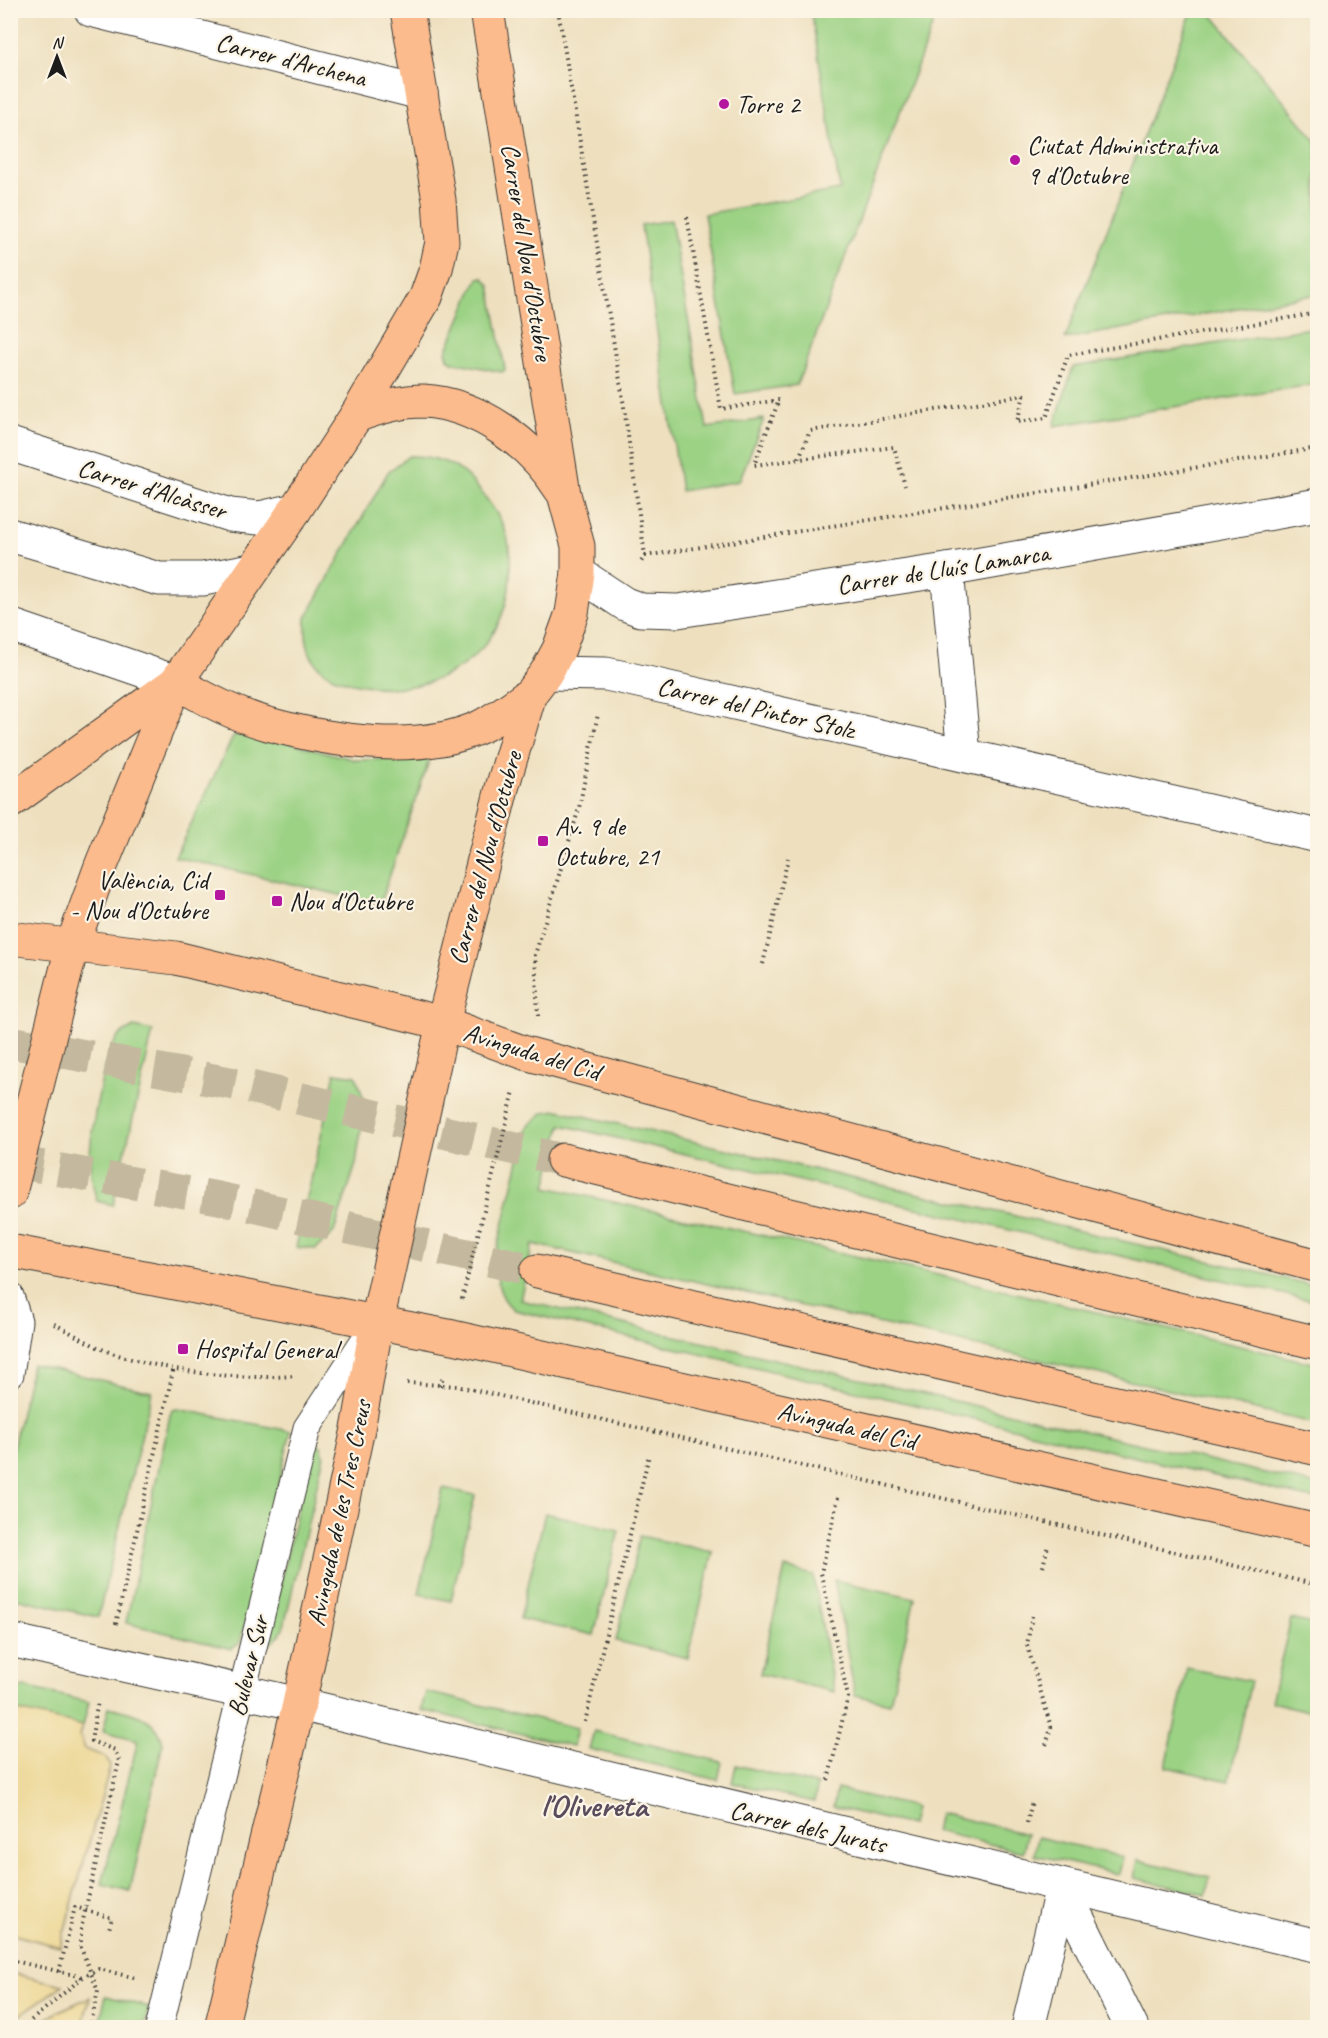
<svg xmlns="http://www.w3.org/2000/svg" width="1328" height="2038" font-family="Caveat,sans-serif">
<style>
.green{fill:#9bd284;stroke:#5c7750;stroke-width:1.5}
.sand{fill:#eeda9e;stroke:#857b5d;stroke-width:1.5}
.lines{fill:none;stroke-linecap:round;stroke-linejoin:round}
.primary-tunnel{stroke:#c4b99e;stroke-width:33;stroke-dasharray:33 16;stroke-linecap:butt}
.service-casing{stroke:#3c3934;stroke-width:29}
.minor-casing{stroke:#3c3934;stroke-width:35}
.tertiary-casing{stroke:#3c3934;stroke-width:35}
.primary-casing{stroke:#3c3934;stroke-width:35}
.path{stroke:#3c3934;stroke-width:4;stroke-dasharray:1.5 4.5;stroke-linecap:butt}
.service{stroke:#fff;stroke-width:27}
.minor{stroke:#fff;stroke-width:33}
.tertiary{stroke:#fff;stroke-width:33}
.primary{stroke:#fbbb8d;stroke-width:33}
.poi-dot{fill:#b5179e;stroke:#fcf5e5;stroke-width:2}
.labels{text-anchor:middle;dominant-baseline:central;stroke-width:4.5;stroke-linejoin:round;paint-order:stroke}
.street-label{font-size:26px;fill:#1c1c1c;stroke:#fcf5e5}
.poi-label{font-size:26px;fill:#1c1c1c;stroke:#fcf5e5;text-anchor:start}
.district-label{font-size:32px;font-weight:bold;fill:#5a4c5d;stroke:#fcf5e5}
</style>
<rect width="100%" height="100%" fill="#fcf5e5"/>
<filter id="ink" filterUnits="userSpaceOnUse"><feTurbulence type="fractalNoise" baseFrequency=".0167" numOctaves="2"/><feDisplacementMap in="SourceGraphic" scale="12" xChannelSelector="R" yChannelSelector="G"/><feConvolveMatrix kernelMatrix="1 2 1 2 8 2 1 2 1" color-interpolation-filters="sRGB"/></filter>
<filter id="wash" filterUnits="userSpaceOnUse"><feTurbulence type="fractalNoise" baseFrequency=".008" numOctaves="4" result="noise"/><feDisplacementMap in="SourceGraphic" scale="24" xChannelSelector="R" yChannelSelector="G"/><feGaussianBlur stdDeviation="1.35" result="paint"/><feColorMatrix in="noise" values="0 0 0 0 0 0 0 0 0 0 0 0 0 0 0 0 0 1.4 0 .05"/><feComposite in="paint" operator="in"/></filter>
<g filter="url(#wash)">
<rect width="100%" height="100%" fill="#eee0bf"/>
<!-- green -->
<g class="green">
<path d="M811,11h127l-141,374 -62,9 -31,-180 136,-24z"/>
<path d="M1192,11h17l108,131v152l-252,45z"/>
<path d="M671,220l36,208 57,-9 -25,62 -58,10 -40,-266z"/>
<path d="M483,277l7,8 15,85 -3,2 -49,-10 -4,-2 -3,-8 29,-68 4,-6z"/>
<path d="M1317,327v57l-263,42 19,-59z"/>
<path d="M409,456c43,0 60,17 84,52 16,22 18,41 17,68 -3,78 -74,124 -147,109 -13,-2 -32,-7 -42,-16 -15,-13 -16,-33 -15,-51l82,-146z"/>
<path d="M245,731l111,29 74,-2 -50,146 -205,-47 58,-120z"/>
<path d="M134,1027l19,4 -40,174 -16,-4c-4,-13 -7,-27 -7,-41 0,-25 13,-105 28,-123 3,-4 11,-7 16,-10z"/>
<path d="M335,1073l21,3 9,27 -9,61 -22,68 -18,17 -20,-2z"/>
<path d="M558,1110l759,176v16l-756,-177 -15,62 345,77 426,100v60l-784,-180 -13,56 797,185v15l-803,-190c-19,-15 -18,-38 -17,-60l30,-123 17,-15z"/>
<path d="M32,1364l120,28 -54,225 -87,-20v-141z"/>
<path d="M178,1409l113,22 -51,212 -9,6 -105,-26 44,-208 2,-5z"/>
<path d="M313,1443l8,3 3,9 -40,171 -4,9 -12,11 -1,-6z"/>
<path d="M443,1488l32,7 -24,106 -32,-7z"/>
<path d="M545,1513l74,17 -25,105 -74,-16z"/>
<path d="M640,1536l73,16 -25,106 -72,-17z"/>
<path d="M785,1568l28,7 21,117 -74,-18z"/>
<path d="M834,1580l81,18 -25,105 -35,-8z"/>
<path d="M1291,1619l26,6v88l-46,-11z"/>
<path d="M1187,1668l64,13 -22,100 -63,-14z"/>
<path d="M25,1687l64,15 -6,24 -69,-16 -3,14v-34z"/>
<path d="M426,1692l151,36 -4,18 -152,-36z"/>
<path d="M109,1707c24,7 47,8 54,36l-33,148 -28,-7 36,-144 -35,-9z"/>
<path d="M594,1731l128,31 -4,18 -129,-31z"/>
<path d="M736,1765l82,20 -4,17 -82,-19z"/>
<path d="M837,1789l78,18 -4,18 -78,-18z"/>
<path d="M939,1813l88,21 -4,18 -88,-21z"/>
<path d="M1038,1837l85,20 -4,17 -85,-19z"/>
<path d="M1138,1860l72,17 -4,18 -72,-17z"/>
<path d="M106,1996l43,11 -5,20h-46z"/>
</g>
<!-- sand -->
<g class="sand">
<path d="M14,1710l69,16 -3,10 5,13c11,6 23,4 25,18l-50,180 -49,-13 -1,-210z"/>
<path d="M11,1973l52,12 -52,36z"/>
<path d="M90,1997l-8,30h-47l24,-16z"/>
</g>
</g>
<g filter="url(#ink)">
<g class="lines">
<!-- primary-tunnel -->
<g class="primary-tunnel">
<path d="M10,1042l236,44 317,74"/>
<path d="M10,1161l208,37 319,73"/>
</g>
<!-- service casing -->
<g class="service-casing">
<g id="service">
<path d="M10,1296l8,25 -8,53"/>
<path d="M159,2028l148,-600 67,-102"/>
</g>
</g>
<!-- minor casing -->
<g class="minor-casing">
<g id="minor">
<path d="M91,10l330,83"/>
<path d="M10,444l220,71 29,3 36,-8"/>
<path d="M947,570l17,185"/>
<path d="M578,573l47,31 16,6 37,1 269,-41 371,-65"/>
<path d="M546,673l60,1 19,4 693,158"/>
<path d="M10,1640l289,64 1019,242"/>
<path d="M1062,1887l70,141"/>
<path d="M1028,2028l34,-141"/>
</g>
</g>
<!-- tertiary casing -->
<g class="tertiary-casing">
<g id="tertiary">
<path d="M10,535l149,44h44l49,-9"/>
<path d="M10,625l166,57"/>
</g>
</g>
<!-- primary casing -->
<g class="primary-casing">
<g id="primary">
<path d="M356,416c21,-8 44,-15 67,-15 56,3 109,43 138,89"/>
<path d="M176,682c29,17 59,33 92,42 62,17 151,31 212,3 18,-9 34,-21 50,-33"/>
<path d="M10,802l166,-120"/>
<path d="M10,938l166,20 267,65 82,30 793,213"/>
<path d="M563,1160l755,183"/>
<path d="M10,1193l63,-250 28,-77 75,-184 119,-172 61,-94 70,-119 10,-28 6,-27 -3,-42 -32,-190"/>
<path d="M10,1251l443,86 865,194"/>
<path d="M537,1271l781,178"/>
<path d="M221,2028l78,-324 60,-280 18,-102 66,-299 59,-235 28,-94 16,-21 13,-24 13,-36 6,-40v-27l-14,-52 -77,-484"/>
</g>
</g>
<!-- path -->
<g class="path">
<path d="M558,10l64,383 23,163 -6,9"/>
<path d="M687,217l34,192 58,-9 -25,65 140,-18 11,39"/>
<path d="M799,458l11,-27 214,-36 -7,27 29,-4 22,-63 250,-42"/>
<path d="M645,556l673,-108"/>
<path d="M763,964l25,-106"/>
<path d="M538,1016l-3,-61 44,-147 19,-94"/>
<path d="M462,1299l52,-208"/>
<path d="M54,1324c19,9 38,22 58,29 58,19 122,27 183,23"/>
<path d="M407,1383l50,3 861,199"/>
<path d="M440,1386l3,-9"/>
<path d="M1043,1567l5,-22"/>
<path d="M1032,1616l-5,29 24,82 -6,22"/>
<path d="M116,1624l58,-257"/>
<path d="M585,1722l64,-267"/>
<path d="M828,1780l20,-83 -27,-124 17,-75"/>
<path d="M1027,1823l5,-22"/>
<path d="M10,1960l73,17"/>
<path d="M59,1972l16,-65 37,11 -3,11"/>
<path d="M22,2028l61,-51 16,-8 36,9"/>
<path d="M90,2028l8,-37 -17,-43v-19l38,-168 -4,-11 -24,-9 7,-40"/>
</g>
<!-- service -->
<use href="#service" class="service"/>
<!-- minor -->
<use href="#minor" class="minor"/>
<!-- tertiary -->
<use href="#tertiary" class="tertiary"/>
<!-- primary -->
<use href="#primary" class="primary"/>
</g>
</g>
<!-- markers -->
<g class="poi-dot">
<circle cx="724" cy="104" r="6"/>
<circle cx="1015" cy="160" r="6"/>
<rect x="537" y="835" width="12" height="12" rx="3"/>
<rect x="214" y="889" width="12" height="12" rx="3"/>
<rect x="271" y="895" width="12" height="12" rx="3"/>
<rect x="177" y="1343" width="12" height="12" rx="3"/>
</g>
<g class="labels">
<!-- street labels -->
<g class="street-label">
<text transform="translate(291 60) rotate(14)">Carrer d'Archena</text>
<text transform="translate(527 252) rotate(81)">Carrer del Nou d'Octubre</text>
<text transform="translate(152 489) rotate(17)">Carrer d'Alcàsser</text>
<text transform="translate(943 569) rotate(-9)">Carrer de Lluís Lamarca</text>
<text transform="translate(756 708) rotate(13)">Carrer del Pintor Stolz</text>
<text transform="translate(485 858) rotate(-75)">Carrer del Nou d'Octubre</text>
<text transform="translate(532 1052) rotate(17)">Avinguda del Cid</text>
<text transform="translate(847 1426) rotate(13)">Avinguda del Cid</text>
<text transform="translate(339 1513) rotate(-78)">Avinguda de les Tres Creus</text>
<text transform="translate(248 1666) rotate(-76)">Bulevar Sur</text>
<text transform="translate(808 1827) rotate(13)">Carrer dels Jurats</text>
</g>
<!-- poi labels -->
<g class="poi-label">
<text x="736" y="104">Torre 2</text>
<text x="1027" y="145">Ciutat Administrativa<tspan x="1027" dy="30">9 d'Octubre</tspan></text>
<text x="555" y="826">Av. 9 de<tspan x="555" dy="30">Octubre, 21</tspan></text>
<text x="208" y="880" text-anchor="end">València, Cid<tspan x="208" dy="30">- Nou d'Octubre</tspan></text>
<text x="289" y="901">Nou d'Octubre</text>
<text x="195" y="1349">Hospital General</text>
</g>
<!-- district labels -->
<g class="district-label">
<text x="594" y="1805">l'Olivereta</text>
</g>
</g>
<!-- margin -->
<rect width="1328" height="2038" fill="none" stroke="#fcf5e5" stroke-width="36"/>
<!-- north arrow -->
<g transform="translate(57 57)" stroke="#fcf5e5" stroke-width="4.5" paint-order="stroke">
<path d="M0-4.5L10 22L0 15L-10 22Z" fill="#1c1c1c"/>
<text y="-9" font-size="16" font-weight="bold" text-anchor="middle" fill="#1c1c1c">N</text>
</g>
</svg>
